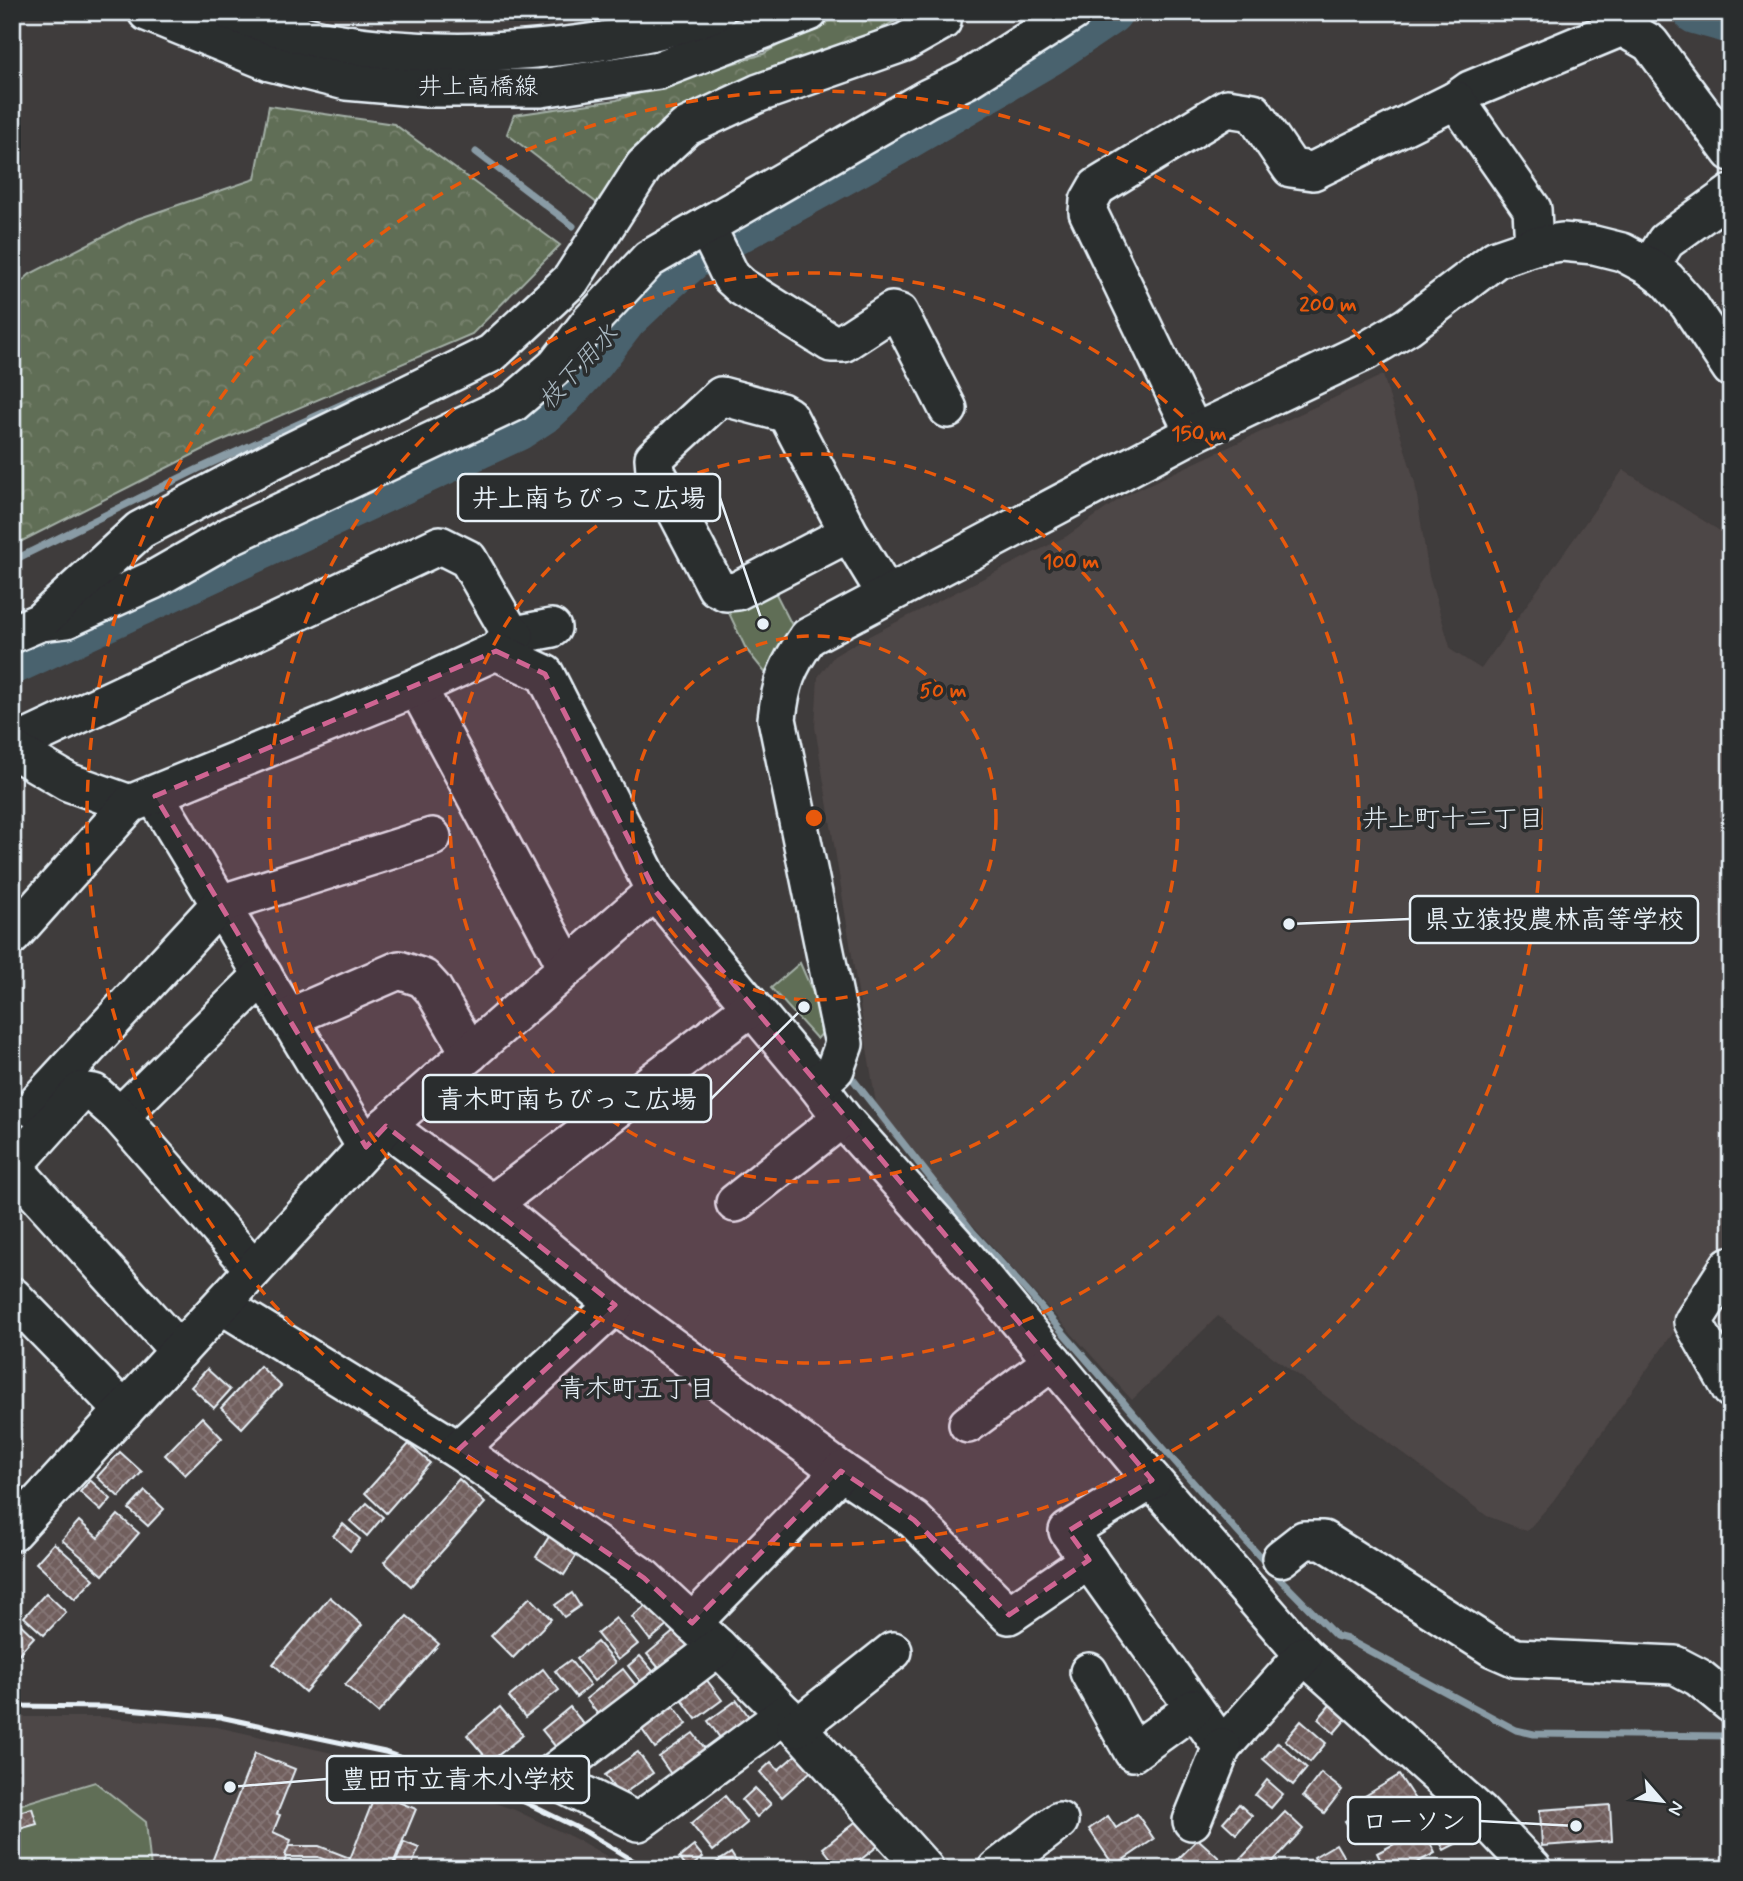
<svg xmlns="http://www.w3.org/2000/svg" width="1743" height="1881" font-family="Mynerve,'Klee One',sans-serif">
<style>
.built{fill:#4e4646}
.forest{fill:url(#forest-crowns);stroke:#a4b0a7;stroke-width:2}
.green{fill:#616e56;stroke:#a4b0a7;stroke-width:2}
.lines{fill:none;stroke-linecap:round;stroke-linejoin:round}
.stream{stroke:#899ba5;stroke-width:7}
.river{stroke:#4a626e;stroke-width:44}
.building{fill:url(#building-cross-hatch);stroke:#e8f1f8;stroke-width:2}
.minor-casing{stroke:#e8f1f8;stroke-width:42}
.minor{stroke:#2a2d2e;stroke-width:37}
.rail{stroke:#e8f1f8;stroke-width:5}
.marked{fill:#cf6492;fill-opacity:0.2;stroke:#cf6492;stroke-width:5;stroke-dasharray:14 9;stroke-linejoin:round}
.ring{fill:none;stroke:#e8590c;stroke-width:3.5;stroke-dasharray:12 9}
.labels{text-anchor:middle;dominant-baseline:central;stroke-width:7;stroke-linejoin:round;paint-order:stroke}
.street-label{font-size:24px;fill:#e8f1f8;stroke:#2a2d2e}
.water-label{font-size:26px;font-style:italic;fill:#a9b8c1;stroke:#2a2d2e}
.neighbourhood-label{font-size:26px;fill:#e8f1f8;stroke:#2a2d2e}
.centre{fill:#e8590c;stroke:#2a2d2e;stroke-width:3.5}
.ring-label{font-size:21px;text-anchor:middle;font-weight:bold;fill:#e8590c;stroke:#2a2d2e;stroke-width:7;stroke-linejoin:round;paint-order:stroke}
.leader{fill:none;stroke:#e8f1f8;stroke-width:2.5}
.callout-dot{fill:#e8f1f8;stroke:#2a2d2e;stroke-width:2.5}
.callout{fill:#2a2d2e;stroke:#e8f1f8;stroke-width:2.5}
.callout-label{font-size:26px;text-anchor:middle;font-weight:bold;fill:#e8f1f8}
</style>
<defs>
<pattern id="forest-crowns" width="20" height="18" patternUnits="userSpaceOnUse" patternTransform="scale(1.75)"><rect width="20" height="18" fill="#616e56"/><path d="M2 6a3 3 0 1 1 6 0M12 15a3 3 0 1 1 6 0" fill="none" stroke="#78836f"/></pattern>
<pattern id="building-cross-hatch" width="8" height="8" patternUnits="userSpaceOnUse" patternTransform="scale(1.75)"><rect width="8" height="8" fill="#715e5d"/><path d="M0 0l8 8M0 8l8-8" fill="none" stroke="#857675"/></pattern>
</defs>
<rect width="100%" height="100%" fill="#3f3c3c"/>
<filter id="ink" filterUnits="userSpaceOnUse"><feTurbulence type="fractalNoise" baseFrequency=".0143" numOctaves="2"/><feDisplacementMap in="SourceGraphic" scale="14" xChannelSelector="R" yChannelSelector="G"/><feConvolveMatrix kernelMatrix="1 2 1 2 8 2 1 2 1" color-interpolation-filters="sRGB"/></filter>
<g filter="url(#ink)">
<!-- built -->
<g class="built">
<path d="M1383,375l32,108 14,93 22,74 30,19 142,-199 108,68v714l-178,249 -26,30 -40,-15 -269,-200 -86,84 -253,-278 -64,-395 3,-50 16,-21 29,-17 204,-103 57,-40z"/>
<path d="M12,1717h89l116,10 164,37 134,46 65,31 49,28h-617z"/>
</g>
<!-- forest -->
<g class="forest">
<path d="M837,12h61l3,6 -38,20 -126,49 -92,51 -43,69 -95,-73 7,-19 103,-15 146,-46z"/>
<path d="M269,106l125,18 166,121 -88,89 -256,109 -204,103v-256l18,-16 107,-55 118,-40z"/>
</g>
<!-- green -->
<g class="green">
<path d="M773,588l25,49 -27,43 -25,-31 -18,-38z"/>
<path d="M800,963l28,64 -11,12 -46,-51z"/>
<path d="M95,1782l51,40 5,47h-139v-62z"/>
</g>
<g class="lines">
<!-- stream -->
<g class="stream">
<path d="M476,152l97,74"/>
<path d="M12,561l186,-92 198,-89"/>
<path d="M848,1073l124,158 54,59 172,198 83,92 55,56 11,3 169,91 18,4 197,2"/>
</g>
<!-- river -->
<g class="river">
<path d="M1695,12l36,10"/>
<path d="M12,663l505,-234 29,-19 15,-14 32,-35 32,-42 39,-37 33,-28 197,-109 155,-91 62,-42"/>
</g>
</g>
<!-- building -->
<g class="building">
<path d="M260,1366l21,20 -39,42 -21,-20z"/>
<path d="M207,1369l23,21 -16,18 -23,-21z"/>
<path d="M202,1417l20,21 -37,37 -20,-20z"/>
<path d="M409,1444l21,19 -44,50 -21,-20z"/>
<path d="M120,1452l22,20 -23,25 -22,-20z"/>
<path d="M459,1479l26,24 -74,83 -27,-24z"/>
<path d="M90,1480l21,19 -10,12 -21,-19z"/>
<path d="M145,1491l19,18 -16,17 -19,-17z"/>
<path d="M367,1503l16,14 -16,19 -17,-15z"/>
<path d="M118,1515l21,18 -36,42 -41,-35 17,-19 19,17z"/>
<path d="M343,1524l17,15 -10,12 -17,-15z"/>
<path d="M552,1532l28,18 -16,25 -28,-18z"/>
<path d="M54,1543l40,36 -19,20 -39,-36z"/>
<path d="M46,1593l20,19 -22,23 -20,-18z"/>
<path d="M572,1593l8,13 -16,11 -9,-12z"/>
<path d="M330,1597l32,28 -57,67 -32,-28z"/>
<path d="M530,1597l21,22 -38,39 -22,-22z"/>
<path d="M651,1602l18,22 -19,16 -18,-23z"/>
<path d="M12,1616l22,21 -20,22 -2,-2z"/>
<path d="M407,1616l32,28 -61,69 -33,-28z"/>
<path d="M616,1618l22,26 -20,16 -21,-26z"/>
<path d="M678,1628l16,20 -31,25 -16,-19z"/>
<path d="M597,1642l18,21 -21,18 -18,-22z"/>
<path d="M640,1656l18,21 -13,10 -17,-21z"/>
<path d="M570,1660l20,25 -14,12 -21,-26z"/>
<path d="M543,1669l16,21 -34,27 -16,-20z"/>
<path d="M623,1669l15,19 -37,30 -15,-19z"/>
<path d="M706,1679l16,21 -26,19 -16,-22z"/>
<path d="M1335,1699l16,14 -17,20 -16,-14z"/>
<path d="M737,1700l15,21 -29,21 -15,-21z"/>
<path d="M673,1705l14,19 -32,24 -14,-20z"/>
<path d="M500,1707l23,28 -33,27 -23,-27z"/>
<path d="M570,1707l17,21 -28,23 -17,-21z"/>
<path d="M1301,1721l25,22 -16,19 -25,-22z"/>
<path d="M693,1733l17,22 -35,25 -16,-23z"/>
<path d="M1278,1742l29,26 -14,17 -30,-26z"/>
<path d="M805,1747l14,17 -37,33 -22,-25 11,-10 7,8z"/>
<path d="M638,1752l15,21 -33,23 -15,-21z"/>
<path d="M255,1753l40,16 -18,45 3,1 -7,17 18,8 -6,16 1,1 -4,12h-73z"/>
<path d="M1321,1773l21,17 -18,23 -21,-17z"/>
<path d="M1399,1775l17,26 -34,22 -17,-27z"/>
<path d="M1267,1780l16,14 -12,14 -16,-13z"/>
<path d="M755,1788l16,16 -14,13 -15,-17z"/>
<path d="M376,1793l40,16 -25,60h-45z"/>
<path d="M725,1796l22,27 -34,28 -22,-27z"/>
<path d="M1239,1804l13,12 -16,18 -13,-12z"/>
<path d="M1610,1805l2,36 -70,5 -2,-36z"/>
<path d="M32,1808l5,16 -25,7v-17z"/>
<path d="M1365,1808l12,18 -20,13 -12,-18z"/>
<path d="M1456,1811l13,26 -25,13 -13,-25z"/>
<path d="M1285,1812l18,17 -37,40h-35z"/>
<path d="M1137,1814l17,25 -40,27 -25,-37 19,-13 8,12z"/>
<path d="M859,1819l20,26 -30,24h-10l-16,-21z"/>
<path d="M1423,1829l12,24 -30,16h-20l-8,-16z"/>
<path d="M1198,1839l21,19 -10,11h-33l-4,-4z"/>
<path d="M404,1842l15,6 -9,21h-17z"/>
<path d="M1336,1844l10,17 -15,8h-10l-7,-12z"/>
<path d="M289,1846h30l31,12 -4,10 -28,-11h-32l-1,-1z"/>
<path d="M694,1846l9,11 -15,12 -9,-11z"/>
<path d="M731,1853l10,16h-30l-1,-2z"/>
</g>
<g class="lines">
<!-- minor casing -->
<g class="minor-casing">
<g id="minor">
<path d="M147,12l123,50 76,19 81,7h114l118,-18 150,-58"/>
<path d="M231,12c31,10 64,23 97,29 91,17 183,14 275,0 38,-7 77,-14 113,-29"/>
<path d="M1456,100l14,-10 152,-63 28,16 81,109"/>
<path d="M706,226l25,51 11,10 89,56h12l49,-32 7,2 49,96"/>
<path d="M1650,267l16,-26 65,-47"/>
<path d="M1194,433l-106,-221 1,-11 8,-14 130,-79 26,4 38,56 22,3 143,-71 76,109 2,37"/>
<path d="M849,533l-112,58 -11,1 -10,-5 -61,-117 -1,-12 67,-62 60,16 7,4 61,117 37,61"/>
<path d="M40,622l26,-3 87,-39 77,-44 283,-133 43,-37 34,-44 59,-63 279,-161 38,-18 107,-68"/>
<path d="M12,634l28,-12 100,-92 129,-68 223,-109 79,-73 73,-114 42,-39 73,-34 146,-51 37,-21 -5,-9"/>
<path d="M515,635l37,-7"/>
<path d="M417,687l150,280"/>
<path d="M12,746l428,-201 28,14 39,68 8,8 -19,16"/>
<path d="M12,749l56,33 62,22"/>
<path d="M155,796l211,351"/>
<path d="M12,936l118,-132 287,-117 79,-36 49,23 110,217 162,194 25,33 112,125 198,237 152,175 176,158 53,56"/>
<path d="M288,1018l111,-48 24,8 10,11 37,64"/>
<path d="M817,1085l18,-16 9,-25 -67,-325c4,-37 10,-52 31,-82l386,-204 172,-82 42,-25 88,-67 38,-13 28,-4 32,3 28,7 28,15 17,13 22,25 42,63"/>
<path d="M32,1108l188,-204 212,-67"/>
<path d="M120,1116l143,-141"/>
<path d="M386,1126l106,78 123,101 226,166 73,49 95,95 80,-55"/>
<path d="M735,1203l107,-85"/>
<path d="M492,1204l259,-197"/>
<path d="M1731,1267l-2,-1 -36,56 38,67"/>
<path d="M12,1296l112,115"/>
<path d="M222,1305l236,145 186,128 74,69 67,67 140,155"/>
<path d="M179,1351l-161,-178 -1,-11 64,-71 13,2 26,23 134,153"/>
<path d="M968,1424l85,-63"/>
<path d="M458,1450l157,-145"/>
<path d="M1152,1480l-84,51 154,216 82,-92"/>
<path d="M12,1532l374,-406 269,-235"/>
<path d="M1281,1558l23,-18h19l170,108 23,10 159,7 23,12 33,27"/>
<path d="M692,1623l149,-152"/>
<path d="M718,1647l-170,130 90,45 147,-108"/>
<path d="M1089,1672l44,80 61,-44"/>
<path d="M796,1728l97,-77"/>
<path d="M1192,1821l30,-74"/>
<path d="M997,1869l62,-48"/>
</g>
</g>
<!-- minor -->
<use href="#minor" class="minor"/>
<!-- rail -->
<path class="rail" d="M12,1706l92,1 116,10 165,35 133,47 68,33 61,37"/>
</g>
</g>
<!-- marked area -->
<path class="marked" d="M496,651l49,23 110,217 497,589 -84,51 21,29 -80,55 -95,-95 -73,-49 -149,152 -48,-45 -186,-128 157,-145 -229,-179 -20,21 -211,-351z"/>
<!-- distance rings -->
<g class="ring">
<circle cx="814" cy="818" r="182"/>
<circle cx="814" cy="818" r="364"/>
<circle cx="814" cy="818" r="545"/>
<circle cx="814" cy="818" r="727"/>
</g>
<g class="labels">
<!-- street labels -->
<g class="street-label">
<text x="478" y="87">井上高橋線</text>
</g>
<!-- water labels -->
<g class="water-label">
<text transform="translate(579 368) rotate(-47)">枝下用水</text>
</g>
<!-- neighbourhood labels -->
<g class="neighbourhood-label">
<text x="1453" y="820">井上町十二丁目</text>
<text x="637" y="1390">青木町五丁目</text>
</g>
</g>
<circle cx="814" cy="818" r="10" class="centre"/>
<g class="ring-label">
<text x="1328" y="311">200 m</text>
<text x="1199" y="440">150 m</text>
<text x="1071" y="568">100 m</text>
<text x="943" y="697">50 m</text>
</g>
<!-- callouts -->
<path class="leader" d="M763 624L720 498M1289 924L1410 919M804 1007L711 1099M230 1787L327 1779M1576 1826L1480 1821"/>
<g class="callout-dot">
<circle cx="763" cy="624" r="7"/>
<circle cx="1289" cy="924" r="7"/>
<circle cx="804" cy="1007" r="7"/>
<circle cx="230" cy="1787" r="7"/>
<circle cx="1576" cy="1826" r="7"/>
</g>
<g class="callout">
<rect x="458" y="474" width="262" height="47" rx="7"/>
<rect x="1410" y="896" width="288" height="47" rx="7"/>
<rect x="423" y="1075" width="288" height="47" rx="7"/>
<rect x="327" y="1756" width="262" height="47" rx="7"/>
<rect x="1348" y="1797" width="132" height="47" rx="7"/>
</g>
<g class="callout-label">
<text x="589" y="507">井上南ちびっこ広場</text>
<text x="1554" y="928">県立猿投農林高等学校</text>
<text x="567" y="1108">青木町南ちびっこ広場</text>
<text x="458" y="1788">豊田市立青木小学校</text>
<text x="1414" y="1830">ローソン</text>
</g>
<!-- margin -->
<rect width="1743" height="1881" fill="none" stroke="#2a2d2e" stroke-width="42"/>
<rect x="21" y="21" width="1701" height="1839" fill="none" stroke="#e8f1f8" stroke-width="2.5" filter="url(#ink)"/>
<!-- north arrow -->
<g transform="translate(1662 1801) rotate(118)" stroke="#2a2d2e" stroke-width="5" paint-order="stroke">
<path d="M0-5L12 26L0 18L-12 26Z" fill="#e8f1f8"/>
<text y="-10" font-size="19" font-weight="bold" text-anchor="middle" fill="#e8f1f8">N</text>
</g>
</svg>
